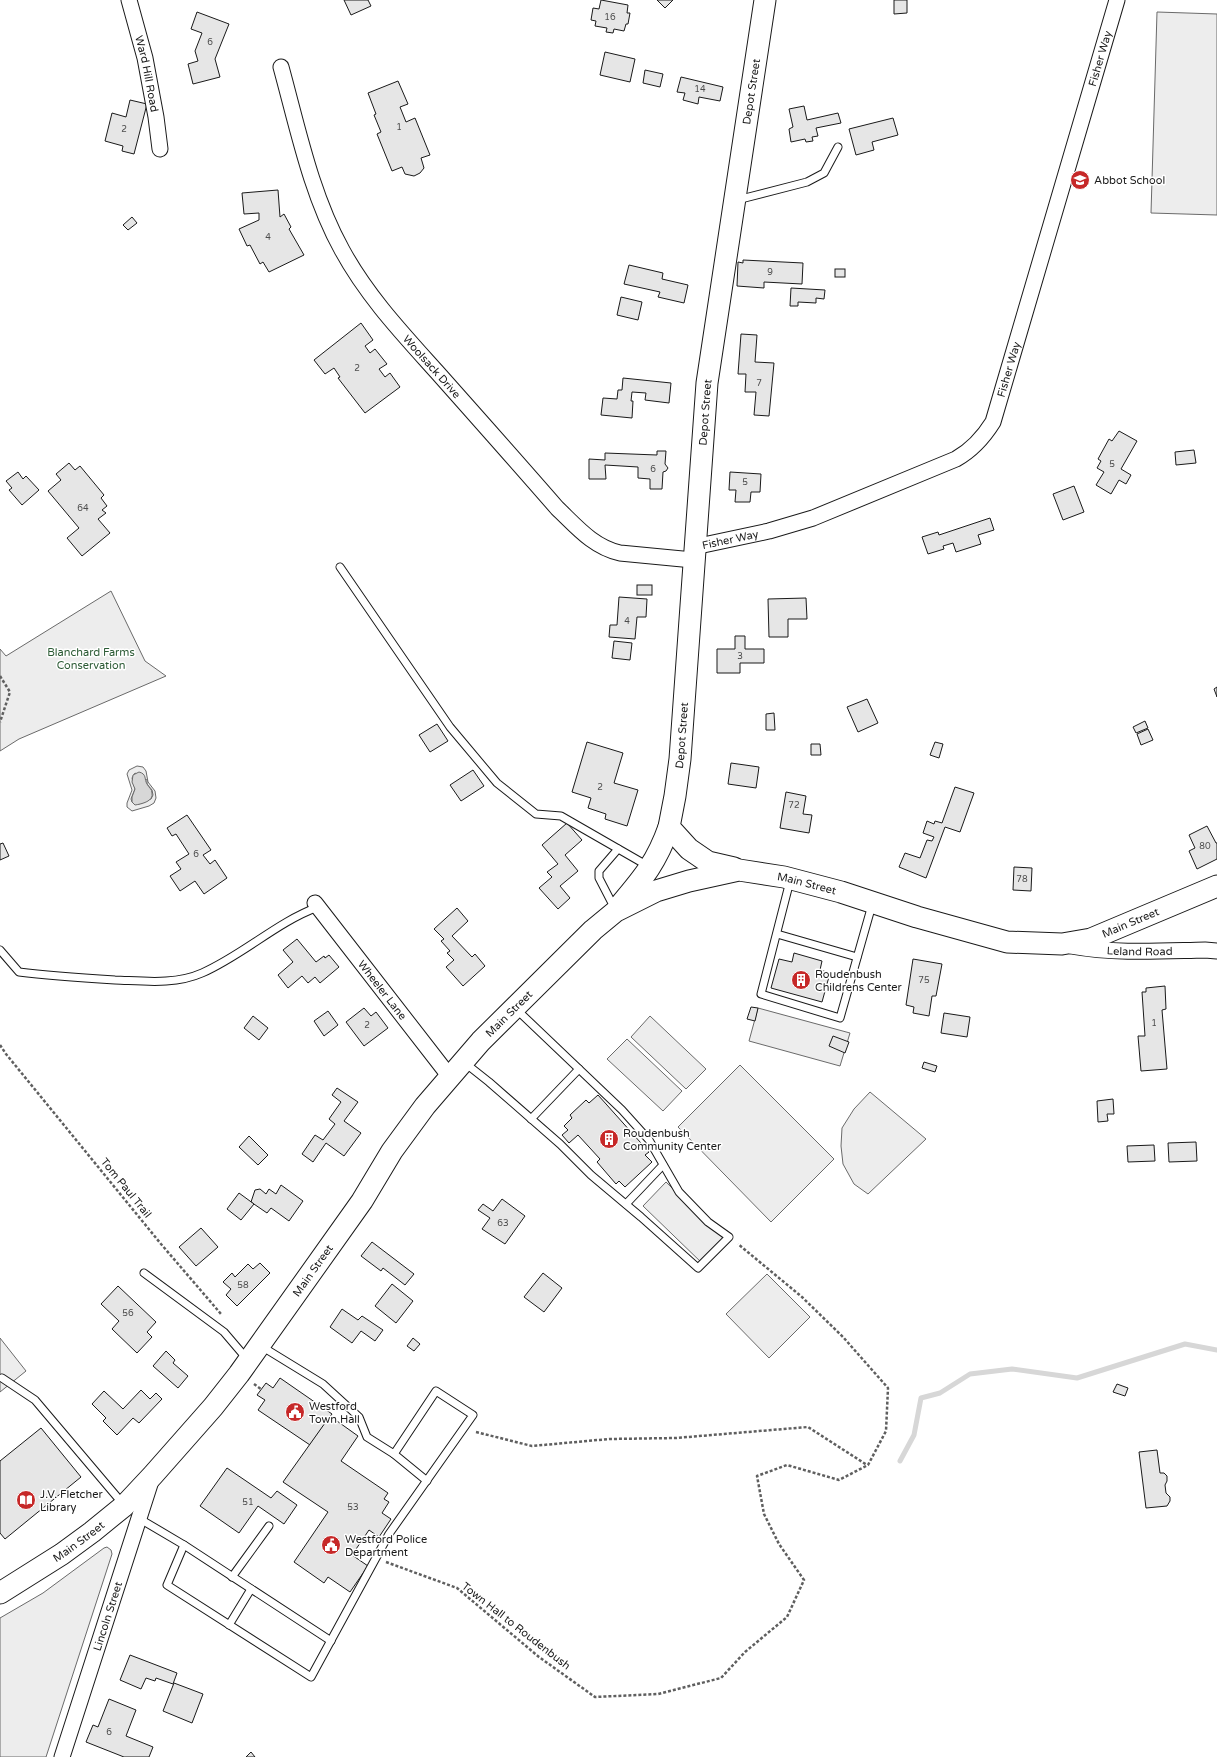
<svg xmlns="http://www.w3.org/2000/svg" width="1217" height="1757" font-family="'Varela Round',sans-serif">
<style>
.built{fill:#ededed;stroke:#6a6a6a;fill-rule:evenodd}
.water{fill:#d7d7d7;stroke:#6a6a6a}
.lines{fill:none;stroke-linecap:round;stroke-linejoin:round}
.stream{stroke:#d7d7d7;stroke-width:5}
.building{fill:#e6e6e6;stroke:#1a1a1a}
.lane-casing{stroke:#1a1a1a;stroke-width:9}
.street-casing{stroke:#1a1a1a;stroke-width:17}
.secondary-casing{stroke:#1a1a1a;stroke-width:23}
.path{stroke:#5f5f5f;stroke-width:2.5;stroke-dasharray:3 2;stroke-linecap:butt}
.lane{stroke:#fff;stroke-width:7}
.street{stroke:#fff;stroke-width:15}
.secondary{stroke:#fff;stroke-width:21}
.labels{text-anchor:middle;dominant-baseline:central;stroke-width:3;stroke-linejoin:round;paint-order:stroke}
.number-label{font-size:9px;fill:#4d4d4d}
.street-label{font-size:11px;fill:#1a1a1a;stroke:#fff}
.poi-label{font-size:11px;fill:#1a1a1a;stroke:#fff;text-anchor:start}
.park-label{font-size:11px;fill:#2b5a34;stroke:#fff}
</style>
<rect width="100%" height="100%" fill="#fff"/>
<!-- built -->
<g class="built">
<path d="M1157,12l60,2v201l-66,-2z"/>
<path d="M111,591l34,70 21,15 -147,63 -19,12v-102l6,7z"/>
<path d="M137,766l6,1 3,4 2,11 7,9 1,7 -2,5 -5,3 -17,5 -5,-4v-4l5,-13 -5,-16 2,-4zM135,773l12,7v4l5,6 1,5 -2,4 -12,5 -7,-2 -1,-3 4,-10 -3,-11z"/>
<path d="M758,1008l92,25 -10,33 -91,-25z"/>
<path d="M650,1016l56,53 -20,20 -55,-52z"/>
<path d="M627,1039l55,52 -19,20 -56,-52z"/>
<path d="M740,1065l94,94 -63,63 -93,-95z"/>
<path d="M870,1092l56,47 -58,55 -14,-10 -11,-20 -2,-18 1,-18 12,-19z"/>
<path d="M666,1182l61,59 -23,24 -61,-59z"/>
<path d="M767,1274l43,43 -41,41 -43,-44z"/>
<path d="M0,1338l26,33 -26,21z"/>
<path d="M107,1547l4,3 1,4 -66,203h-46v-139l43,-25 61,-45z"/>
</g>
<!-- water -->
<path class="water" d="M139,772c8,2 5,7 8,12 2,4 5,5 5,9 2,8 -10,11 -17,12l-3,-3v-5l3,-8 -3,-7 1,-7z"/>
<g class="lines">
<!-- stream -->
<path class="stream" d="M900,1461l14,-26 7,-37 19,-5 30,-19 42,-5 65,9 108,-34 32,6"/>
</g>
<!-- building -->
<g class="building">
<path d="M344,0h24l3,6 -20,9z"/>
<path d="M601,0l27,5 -1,8h3l-2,11h-2l-2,7 -10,-2 -1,4 -7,-1 1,-4 -12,-2 1,-5 -5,-1 2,-12 6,1z"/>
<path d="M657,0h16l-8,8z"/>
<path d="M894,0h13v13l-13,1z"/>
<path d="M197,12l32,12 -14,35 5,18 -27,7 -5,-20 10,-3 -3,-10 7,-18 -11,-4z"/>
<path d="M605,52l30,7 -5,23 -30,-7z"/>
<path d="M645,70l18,4 -3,13 -17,-4z"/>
<path d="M681,77l42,10 -3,14 -21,-4 -1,7 -15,-4 2,-7 -8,-1z"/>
<path d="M398,81l10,23 -8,3 6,15 9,-4 15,37 -9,3 3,10 -4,5 -6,3 -9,-2 -3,-7 -10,4 -15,-37 4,-2 -7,-17 2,-1 -8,-21z"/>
<path d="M130,100l17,4 -13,50 -12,-3 1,-5 -18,-5 7,-28 14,4z"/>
<path d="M804,106l3,14 31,-7 3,10 -25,5 2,8 -6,1 1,4 -7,1 -1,-3 -14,3 -2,-13 4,-2 -4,-18z"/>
<path d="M893,118l5,17 -26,7 2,8 -18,5 -7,-26z"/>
<path d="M278,190l2,27 4,-3 7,13 -2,2 15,26 -35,17 -6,-10 -3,2 -10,-19 -3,1 -8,-17 20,-9v-7l-15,1 -2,-21z"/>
<path d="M132,217l5,6 -9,7 -5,-5z"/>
<path d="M743,260l60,3 -1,21 -38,-2v6l-27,-2 1,-24 5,1z"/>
<path d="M629,265l34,8 -1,6 26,6 -4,18 -26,-6 2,-5 -36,-8z"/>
<rect x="835" y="269" width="10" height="8"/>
<path d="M791,288l34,2 -1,9 -8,-1v5l-18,-1v4h-8z"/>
<path d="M621,297l21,5 -4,18 -21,-5z"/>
<path d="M361,323l12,17 -8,6 5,7 5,-4 12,15 -8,5 6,8 5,-4 10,14 -35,26 -27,-35 2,-1 -6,-9 -9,6 -11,-14z"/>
<path d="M741,334l16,1 -2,27 19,1 -5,53 -15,-1 2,-23h-11l1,-18h-8z"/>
<path d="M623,378l48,5 -2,20 -24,-3 1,-7 -14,-1 -1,9h2l-1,17 -31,-3 2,-17 14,1 1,-9h4z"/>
<path d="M1119,431l18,10 -16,28 10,6 -5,9 -7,-4 -8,14 -15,-9 8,-13 -7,-4 4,-7 -3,-2 11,-20 3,2z"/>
<path d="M1194,450l2,13 -20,2 -1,-13z"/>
<path d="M657,451h9l-1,13 3,4 -2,3 -3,1 -1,17h-12v-10l-12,-1v-11l-33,-2 1,14h-17v-20l16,1v-7l52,2z"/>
<path d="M69,463l6,7 5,-4 24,29 -3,3 6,8 -5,4 4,3 -8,6 12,14 -28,23 -15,-18 12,-10 -31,-37 13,-11 -5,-6z"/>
<path d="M18,472l5,7 3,-3 13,14 -17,15 -13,-15 3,-2 -6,-7z"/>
<path d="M730,472l31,2 -1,18h-9l-1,10h-15l1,-12h-7z"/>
<path d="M1074,486l10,26 -21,8 -10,-26z"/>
<path d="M990,518l4,12 -16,5 3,9 -25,8 -3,-9 -10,3 1,3 -16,5 -6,-17 16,-5 1,3z"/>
<rect x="637" y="585" width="15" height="10"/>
<path d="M619,597l28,2 -1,18h-9l-2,22 -26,-2 1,-12h7z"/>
<path d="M806,598l1,21h-19v18h-19l-1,-38z"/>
<path d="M735,636h10v13h19v14h-24v10h-23v-24h18z"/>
<path d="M614,641l18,2 -2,17 -18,-2z"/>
<path d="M1217,687v10l-3,-8z"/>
<path d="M867,699l11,24 -20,9 -11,-25z"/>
<path d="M774,713l1,17h-9v-16z"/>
<path d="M1145,721l3,7 -12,5 -3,-6z"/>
<path d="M437,724l11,17 -18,11 -11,-17z"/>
<path d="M1148,729l5,11 -12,5 -4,-11z"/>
<path d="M587,742l36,11 -9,30 24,7 -11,36 -22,-7 1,-5 -18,-6 3,-10 -19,-6z"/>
<path d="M935,742l8,2 -4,14 -9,-3z"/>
<path d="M811,744h9l1,11h-10z"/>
<path d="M731,763l28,4 -3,21 -28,-4z"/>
<path d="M473,770l11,16 -23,15 -11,-16z"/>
<path d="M955,787l19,6 -14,39 -15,-5 -19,51 -27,-11 6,-14 15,5 7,-18 5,1 2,-4 -11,-4 4,-12 7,3 1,-3 7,2z"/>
<path d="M786,792l20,4 -3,18 9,1 -3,18 -29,-5z"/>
<path d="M187,815l24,35 -8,5 7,9 5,-4 12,18 -23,16 -9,-13 -15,10 -10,-15 11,-7 -5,-7 13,-8 -13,-20 -4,2 -5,-8z"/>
<path d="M567,823l15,17 -17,15 13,16 -18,15 10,12 -12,11 -19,-21 13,-11 -5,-5 11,-8 -16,-19z"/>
<path d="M1207,826l9,17h1v16l-20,10 -8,-18 6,-3 -6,-13z"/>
<path d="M3,843l6,13 -9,4v-16z"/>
<path d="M1014,867l18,1 -1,23 -18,-1z"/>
<path d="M457,908l11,13 -16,15 20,21 3,-3 10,12 -22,20 -17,-19 8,-7 -7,-7 3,-2 -9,-10 3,-2 -10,-10z"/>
<path d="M297,939l19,23 8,-6 1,2 4,-3 10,12 -19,16 -5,-6 -7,6 -6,-7 -14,12 -10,-13 15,-13 -10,-12z"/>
<path d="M794,953l28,8 -2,9 10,3 -8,29 -51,-14 8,-29 13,3z"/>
<path d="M913,959l29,5 -6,32h-4l-3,20 -16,-3 1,-6 -8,-2z"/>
<path d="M1165,986l1,23 -4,1 5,59 -26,2 -3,-35h7l-3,-44h4v-4z"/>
<path d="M751,1007l7,1 -3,13 -8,-2z"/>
<path d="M364,1008l7,8 5,-4 12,16 -24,18 -18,-24z"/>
<path d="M328,1011l10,14 -14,11 -10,-15z"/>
<path d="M944,1013l26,4 -3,20 -26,-4z"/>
<path d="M253,1016l15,12 -9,12 -15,-12z"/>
<path d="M833,1036l16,6 -4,11 -16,-7z"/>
<path d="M924,1062l13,4 -2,6 -13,-4z"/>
<path d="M337,1088l21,14 -14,19 17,12 -17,23 -18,-13 -13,19 -11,-8 13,-19 8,5 12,-16 -6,-5 12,-17 -9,-7z"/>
<path d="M598,1095l51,57 -4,3 7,7 -27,25 -6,-6 -3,3 -19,-22 3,-3 -22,-24 -9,8 -7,-8 6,-5 -4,-4 8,-8 -2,-3 16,-15 3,3z"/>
<path d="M1113,1099l1,15h-7l1,7 -10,1 -1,-21z"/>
<path d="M249,1136l19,19 -10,10 -19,-18z"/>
<path d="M1196,1142l1,19 -28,1 -1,-19z"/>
<path d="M1154,1145l1,16 -27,1 -1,-16z"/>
<path d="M281,1185l22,16 -14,20 -18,-13 -4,5 -16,-11 4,-12 5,-1 6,5 3,-5 7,5z"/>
<path d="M239,1193l15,11 -13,16 -14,-11z"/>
<path d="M502,1199l23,17 -20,28 -23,-15 8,-11 -12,-8 5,-6 10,7z"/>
<path d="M201,1228l17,19 -22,19 -17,-19z"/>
<path d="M372,1242l42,32 -9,11 -22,-17 -2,3 -20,-15z"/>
<path d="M260,1263l10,10 -33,33 -11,-11 5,-6 -8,-7 9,-9 3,4 13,-13 5,5z"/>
<path d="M543,1273l19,15 -18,24 -20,-15z"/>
<path d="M392,1284l21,17 -17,22 -21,-17z"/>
<path d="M118,1286l38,36 -9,10 5,5 -15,16 -25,-24 7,-8 -18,-17z"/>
<path d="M342,1309l16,11 4,-4 21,14 -8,11 -14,-10 -9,12 -22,-16z"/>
<path d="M413,1338l7,6 -6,7 -7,-5z"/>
<path d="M166,1351l9,9 -2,3 15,13 -10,12 -25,-22z"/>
<path d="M280,1378l52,36 -22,31 -52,-35 7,-10 -8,-5 9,-12 7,5z"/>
<path d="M1117,1384l11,4 -3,8 -12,-4z"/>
<path d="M141,1390l9,9 6,-6 6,6 -23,24 -6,-5 -16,17 -14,-14 3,-3 -14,-14 12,-13 19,18z"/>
<path d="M330,1416l28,20 -17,25 47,32 -4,6 5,3 -7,11 9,6 -12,18 -10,-7 -17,25 16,11 -18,26 -22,-15 -4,6 -30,-21 34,-50 -45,-30z"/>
<path d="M41,1428l40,49 -76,62 -5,-6v-72z"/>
<path d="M1157,1450l3,23h4l3,3v5l-2,4 1,8 4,4v4l-3,5 -21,2 -7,-56z"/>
<path d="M227,1468l44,30 6,-7 20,14 -13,19 -26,-18 -19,27 -39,-27z"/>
<path d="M130,1655l47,18 -4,11 -17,-6 -1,3 -9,-3 -5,11 -21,-9z"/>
<path d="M174,1683l29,11 -11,29 -29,-12z"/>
<path d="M109,1699l27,11 -10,26 27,11 -4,10h-25l-38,-15 7,-17 5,2z"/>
<path d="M251,1752l4,5h-9z"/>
</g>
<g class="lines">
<!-- lane casing -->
<g class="lane-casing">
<g id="lane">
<path d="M737,200l70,-18 17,-9 14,-26"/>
<path d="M340,567l110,160 47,56 39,31 25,2 87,50"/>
<path d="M790,881l-29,113 79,24 32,-113"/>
<path d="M615,909l-16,-31v-7l19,-22"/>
<path d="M777,934l80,23"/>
<path d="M0,950l19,22c32,4 64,6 96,8 29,1 60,5 87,-7 41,-18 75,-51 116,-66"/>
<path d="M465,1063l24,19 71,62 31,31 50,42 57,51 31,-31 -21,-15 -29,-30 -30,-52 -27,-30 -106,-101"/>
<path d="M531,1119l48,-50"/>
<path d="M626,1204l37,-39"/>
<path d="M144,1273l80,59 23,27"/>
<path d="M2,1378l33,22 88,104"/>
<path d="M394,1454l33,27"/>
<path d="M140,1519l44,26 -17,40 144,92 78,-143 84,-119 -37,-24 -42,63 -27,-17 -8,-20 -36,-33 -62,-38"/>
<path d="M184,1545l147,96"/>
<path d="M232,1577l37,-51"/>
<path d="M229,1625l22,-36"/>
</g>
</g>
<!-- street casing -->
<g class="street-casing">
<g id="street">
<path id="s1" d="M129,0l16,58 11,59 4,32"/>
<path id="s2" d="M281,67c17,62 30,127 61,183 25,46 60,83 95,122 40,45 80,90 120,136 19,18 36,39 63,45l73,7"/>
<path id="s3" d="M694,547l75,-16 44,-13 143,-59c16,-9 27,-21 37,-37l124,-422"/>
<path id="s4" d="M315,903l135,174"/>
<path id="s5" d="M1071,946c45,8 89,5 134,4l12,1"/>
<path id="s6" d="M62,1757l90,-279"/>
</g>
</g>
<!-- secondary casing -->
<g class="secondary-casing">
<g id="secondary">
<path id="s7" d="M734,868l-26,-6 -19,-13 -20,-22 6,-31 5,-37 27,-376 58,-383"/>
<path d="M621,904c23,-27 36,-43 48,-77"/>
<path id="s8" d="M0,1593l62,-39 30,-22 32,-26 29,-31 60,-68 26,-33 123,-173 30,-50 33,-45 56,-65 112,-111 23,-19 40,-20 33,-10 50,-11 45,7 57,15 76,25 90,25 55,2 29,-5 126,-53"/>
</g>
</g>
<!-- path -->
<g class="path">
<path d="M0,676l10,16 -10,30"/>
<path d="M0,1045l6,9 155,190 60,70"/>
<path d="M254,1384l7,5"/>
<path d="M476,1432l56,14 77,-7 67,-1 132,-11 59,38"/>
<path d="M386,1562l71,26 82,69 56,40 63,-3 63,-16 24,-26 42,-35 17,-37 -25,-36 -15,-30 -7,-38 30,-11 52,15 29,-15 18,-34 2,-43 -45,-51 -41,-40 -64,-53"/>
</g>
<!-- lane -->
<use href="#lane" class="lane"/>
<!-- street -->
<use href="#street" class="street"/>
<!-- secondary -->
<use href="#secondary" class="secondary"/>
</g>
<!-- icons -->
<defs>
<g id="school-disc" transform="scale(1)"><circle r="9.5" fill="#c62828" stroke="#fff"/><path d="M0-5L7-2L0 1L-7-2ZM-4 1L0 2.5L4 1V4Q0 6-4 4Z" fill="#fff"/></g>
<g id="building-disc" transform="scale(1)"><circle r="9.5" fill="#c62828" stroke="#fff"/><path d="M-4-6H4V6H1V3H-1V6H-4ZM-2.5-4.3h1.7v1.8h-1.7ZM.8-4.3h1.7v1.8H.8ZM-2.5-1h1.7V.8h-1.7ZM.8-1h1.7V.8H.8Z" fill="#fff"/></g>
<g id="civic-disc" transform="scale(1)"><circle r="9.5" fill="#c62828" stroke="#fff"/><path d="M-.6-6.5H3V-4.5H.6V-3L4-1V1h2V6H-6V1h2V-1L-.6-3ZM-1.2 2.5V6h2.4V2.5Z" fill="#fff"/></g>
<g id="library-disc" transform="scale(1)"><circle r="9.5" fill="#c62828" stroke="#fff"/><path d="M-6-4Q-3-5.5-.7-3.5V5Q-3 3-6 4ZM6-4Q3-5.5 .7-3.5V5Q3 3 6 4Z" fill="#fff"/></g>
</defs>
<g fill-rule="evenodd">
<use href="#school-disc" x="1080" y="180"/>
<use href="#building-disc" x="801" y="980"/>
<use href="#building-disc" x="609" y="1139"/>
<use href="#civic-disc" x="295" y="1412"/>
<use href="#library-disc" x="26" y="1500"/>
<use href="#civic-disc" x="331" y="1545"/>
</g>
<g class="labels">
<!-- number labels -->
<g class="number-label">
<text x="610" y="17">16</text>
<text x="210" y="42">6</text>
<text x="700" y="89">14</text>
<text x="399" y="127">1</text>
<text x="124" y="129">2</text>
<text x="268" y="237">4</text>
<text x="770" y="272">9</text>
<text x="357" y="368">2</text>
<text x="759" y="383">7</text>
<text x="1112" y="464">5</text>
<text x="653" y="469">6</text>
<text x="745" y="482">5</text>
<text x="83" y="508">64</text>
<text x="627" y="621">4</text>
<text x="740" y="656">3</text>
<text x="600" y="787">2</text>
<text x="794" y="805">72</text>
<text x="1205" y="846">80</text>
<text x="196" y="854">6</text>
<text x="1022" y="879">78</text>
<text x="924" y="980">75</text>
<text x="1154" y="1023">1</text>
<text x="367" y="1025">2</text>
<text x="503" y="1223">63</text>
<text x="243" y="1285">58</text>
<text x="128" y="1313">56</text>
<text x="248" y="1502">51</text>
<text x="353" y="1507">53</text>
<text x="109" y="1732">6</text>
</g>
<!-- street labels -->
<g class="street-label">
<text stroke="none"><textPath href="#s3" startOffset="709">Fisher Way</textPath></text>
<text stroke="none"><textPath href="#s1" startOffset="76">Ward Hill Road</textPath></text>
<text stroke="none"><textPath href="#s7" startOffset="820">Depot Street</textPath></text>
<text stroke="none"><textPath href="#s2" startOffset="341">Woolsack Drive</textPath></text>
<text stroke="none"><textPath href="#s3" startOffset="385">Fisher Way</textPath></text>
<text stroke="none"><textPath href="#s7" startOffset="496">Depot Street</textPath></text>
<text stroke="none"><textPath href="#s3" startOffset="37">Fisher Way</textPath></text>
<text stroke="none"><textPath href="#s7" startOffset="172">Depot Street</textPath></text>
<text stroke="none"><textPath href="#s8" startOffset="1126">Main Street</textPath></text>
<text stroke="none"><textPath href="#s8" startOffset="1462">Main Street</textPath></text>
<text stroke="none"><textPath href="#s5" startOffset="69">Leland Road</textPath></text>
<text stroke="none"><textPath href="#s4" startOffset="110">Wheeler Lane</textPath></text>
<text stroke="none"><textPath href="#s8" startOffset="778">Main Street</textPath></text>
<text transform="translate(126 1188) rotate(51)">Tom Paul Trail</text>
<text stroke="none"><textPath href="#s8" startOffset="454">Main Street</textPath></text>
<text stroke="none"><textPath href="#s8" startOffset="94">Main Street</textPath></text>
<text stroke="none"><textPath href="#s6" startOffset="148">Lincoln Street</textPath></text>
<text transform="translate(516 1626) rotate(38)">Town Hall to Roudenbush</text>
</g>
<!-- poi labels -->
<g class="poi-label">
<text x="1094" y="180">Abbot School</text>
<text x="815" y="974">Roudenbush<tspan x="815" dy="13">Childrens Center</tspan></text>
<text x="623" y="1133">Roudenbush<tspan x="623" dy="13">Community Center</tspan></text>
<text x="309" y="1406">Westford<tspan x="309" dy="13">Town Hall</tspan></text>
<text x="40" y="1494">J.V. Fletcher<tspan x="40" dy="13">Library</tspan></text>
<text x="345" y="1539">Westford Police<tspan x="345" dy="13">Department</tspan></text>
</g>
<!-- park labels -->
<g class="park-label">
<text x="91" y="652">Blanchard Farms<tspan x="91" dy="13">Conservation</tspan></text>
</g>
</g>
</svg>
